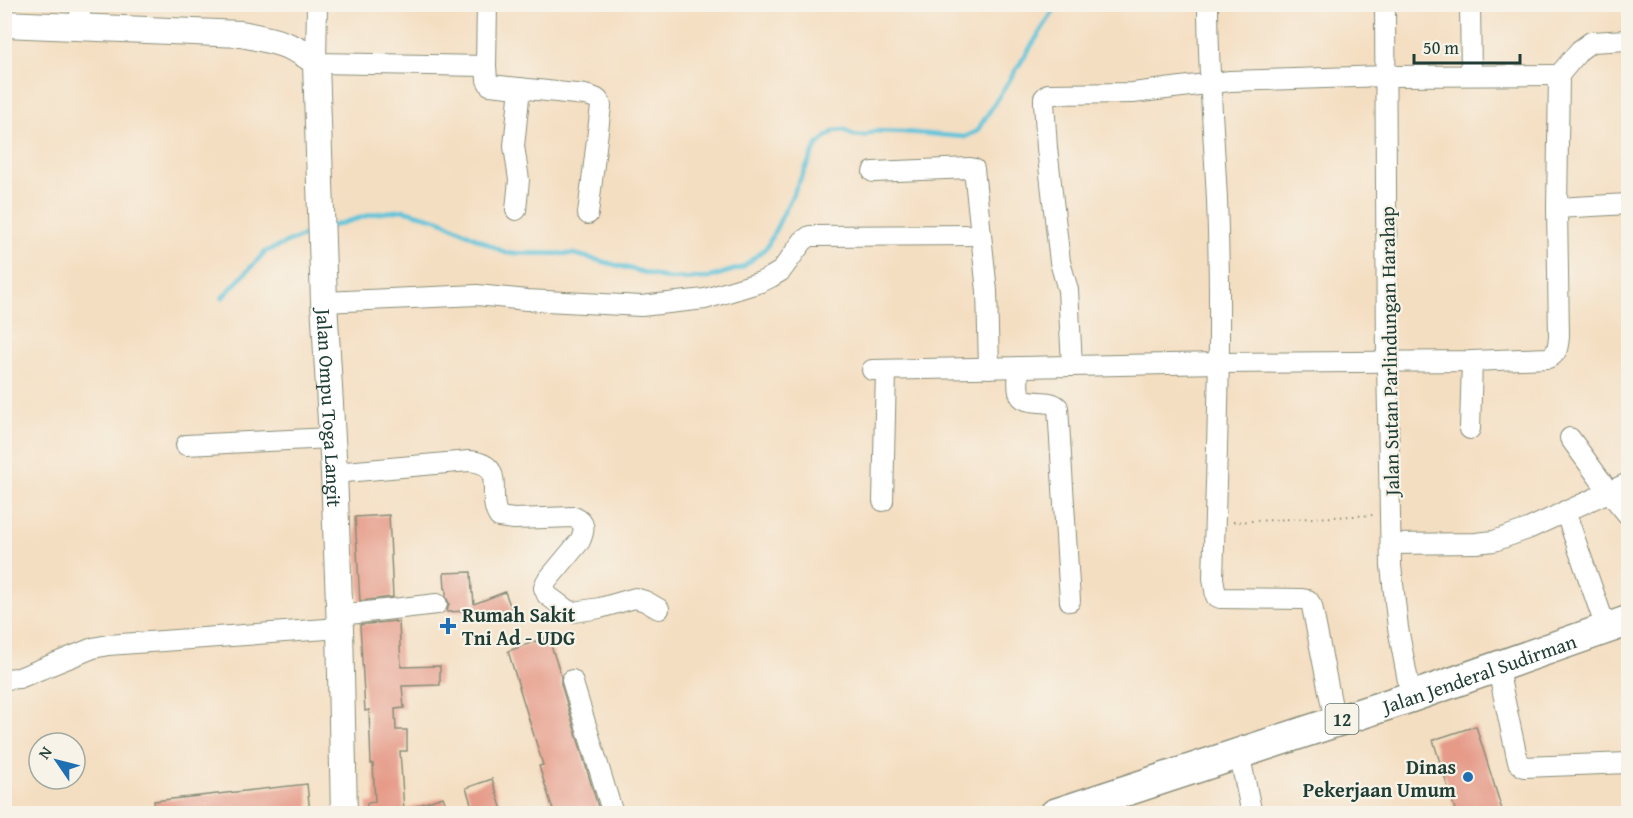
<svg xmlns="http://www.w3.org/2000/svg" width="1633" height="818" font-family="'Gentium Book Plus',serif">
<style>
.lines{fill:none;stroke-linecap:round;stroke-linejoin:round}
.stream{stroke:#5bc2d9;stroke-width:4.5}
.building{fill:#e69b89}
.minor-casing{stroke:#8a8e7a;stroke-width:22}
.major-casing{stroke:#8a8e7a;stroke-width:28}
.highway-casing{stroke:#8a8e7a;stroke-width:33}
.path{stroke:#8a8e7a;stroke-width:2;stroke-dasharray:1.5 4.5;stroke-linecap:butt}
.minor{stroke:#fff;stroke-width:20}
.major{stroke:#fff;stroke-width:26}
.highway{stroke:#fff;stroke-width:30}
.poi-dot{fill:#1f6fb2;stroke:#f7f3e8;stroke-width:2}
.labels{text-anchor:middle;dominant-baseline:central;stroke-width:4.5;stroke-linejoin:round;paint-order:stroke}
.shield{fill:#f7f3e8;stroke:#60746a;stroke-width:1.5}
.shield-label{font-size:18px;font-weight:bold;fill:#1f3d34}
.street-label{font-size:20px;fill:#1f3d34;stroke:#f7f3e8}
.poi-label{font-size:20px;font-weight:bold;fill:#1f3d34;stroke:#f7f3e8;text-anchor:start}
</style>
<rect width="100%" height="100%" fill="#f7f3e8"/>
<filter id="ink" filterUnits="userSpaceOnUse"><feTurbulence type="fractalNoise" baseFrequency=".0167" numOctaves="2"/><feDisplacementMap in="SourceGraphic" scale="12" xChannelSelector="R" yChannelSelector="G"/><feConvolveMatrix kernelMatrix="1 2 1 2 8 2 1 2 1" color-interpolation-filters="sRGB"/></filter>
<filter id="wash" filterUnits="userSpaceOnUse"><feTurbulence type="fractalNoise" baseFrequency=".008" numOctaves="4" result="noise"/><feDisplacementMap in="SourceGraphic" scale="24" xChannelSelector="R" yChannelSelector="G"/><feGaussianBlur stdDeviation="1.35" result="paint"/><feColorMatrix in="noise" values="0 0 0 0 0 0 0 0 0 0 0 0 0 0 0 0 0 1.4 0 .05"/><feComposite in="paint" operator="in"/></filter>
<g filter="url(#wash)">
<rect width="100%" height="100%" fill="#f4dec1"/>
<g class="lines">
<!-- stream -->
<g class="stream">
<path d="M329,227l44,-13 30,-4 37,10 66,33 68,1 95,25 39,-1 35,-11 24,-20 50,-102 17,-14 11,-1 8,5 11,1 10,-5 30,1 61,5 12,-6 81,-127"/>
<path d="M222,298l43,-46 50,-21"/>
</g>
</g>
<g id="blocks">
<!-- building -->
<g class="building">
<path d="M389,515l4,82 -33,4 -5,-84z"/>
<path d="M471,572l1,21h1l1,11 31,-12 8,21 -24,7 -3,-10 -39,2 2,-9 -3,-6v-8h-1l-1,-16z"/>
<path d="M395,621v1h4l2,45 39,-1v19l-38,1 2,22 -9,1 1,21h11v21h-7l4,59 39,-13 6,16h-82v-10l8,-1 -2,-38h-2l-2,-54 -4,1 -5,-86z"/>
<path d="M548,637l13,38v9l39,129h-46l-15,-47 4,-1 -35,-114z"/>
<path d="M1476,726l27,87h-47l-23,-73z"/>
<path d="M492,779l11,34h-29l-8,-25z"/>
<path d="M307,784l3,29h-155l-1,-12z"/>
</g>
</g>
</g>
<g filter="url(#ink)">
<use href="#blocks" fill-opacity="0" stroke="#8a8e7a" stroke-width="1.5"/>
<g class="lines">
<!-- minor casing -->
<g class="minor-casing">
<g id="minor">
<path d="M317,4l-1,59 170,3 1,-62"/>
<path d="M1208,4c0,66 6,131 9,196 5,126 0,252 -4,378l3,18 4,2 82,1 6,1 4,6 23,116"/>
<path d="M1385,4l2,358 4,204 7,62 13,69"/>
<path d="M1470,4l1,71"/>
<path d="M79,26l2,-22"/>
<path d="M486,66l1,14 3,5 95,10c7,2 14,2 16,11l-13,108"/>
<path d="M873,172l97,-4 4,1 13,122 2,77"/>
<path d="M1557,208l71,-4"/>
<path d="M516,210l3,-30 -5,-34 6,-58"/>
<path d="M324,302l153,-7 50,5 114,6 64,-7 56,-17 10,-5 10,-6 22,-30 7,-5 171,-1"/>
<path d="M1072,365l-4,-75 -8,-28 -13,-114 -3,-46v-4l4,-4 85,-1 97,-12 156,-5 173,-1"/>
<path d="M1019,367c0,8 -2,18 0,25 4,16 29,5 39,15l12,194"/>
<path d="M872,370l347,-7 253,-2 76,-3c10,-4 10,-12 11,-22l-2,-128 2,-133 21,-25 11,-8 37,-2"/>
<path d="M1470,429l2,-68"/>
<path d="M1570,438l39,54 19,23"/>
<path d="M186,445l145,-7"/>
<path d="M334,473l135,-12c40,3 16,36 30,56l15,2 60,-2c12,5 11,13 6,24l-34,41 -2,6 3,7 20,15 7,2 26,-4 35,-10 10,3 14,8"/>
<path d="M883,501l3,-131"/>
<path d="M1565,511l41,117"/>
<path d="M1391,544l85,-1 18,-2 34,-12 100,-46"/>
<path d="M340,615l97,-11"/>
<path d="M1497,665l21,97 6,5 104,-4"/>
<path d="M4,679l15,-1 74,-30 15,-3 232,-17"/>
<path d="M572,680l41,134"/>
<path d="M1239,753l13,61"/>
</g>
</g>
<!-- major casing -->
<g class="major-casing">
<g id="major">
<path id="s1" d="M4,24l237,10c26,5 55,10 75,29l8,239 10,171 6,155 4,186"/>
</g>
</g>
<!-- highway casing -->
<g class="highway-casing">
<g id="highway">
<path id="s2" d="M1055,814l356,-117 217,-76"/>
</g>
</g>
<!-- path -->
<path class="path" d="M1233,522l141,-7"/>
<!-- minor -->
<use href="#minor" class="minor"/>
<!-- major -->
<use href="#major" class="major"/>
<!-- highway -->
<use href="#highway" class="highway"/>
</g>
</g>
<!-- markers -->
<g class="poi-dot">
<path d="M445 617h6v6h6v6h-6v6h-6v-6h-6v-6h6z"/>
<circle cx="1468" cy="777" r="6"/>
</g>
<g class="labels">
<!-- shield labels -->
<rect class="shield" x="1325.5" y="704" width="33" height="30" rx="4.5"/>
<g class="shield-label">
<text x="1342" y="719">12</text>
</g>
<!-- street labels -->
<g class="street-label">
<text transform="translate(1389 351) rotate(-91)">Jalan Sutan Parlindungan Harahap</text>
<text stroke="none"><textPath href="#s1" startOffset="664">Jalan Ompu Toga Langit</textPath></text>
<text stroke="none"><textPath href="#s2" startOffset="447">Jalan Jenderal Sudirman</textPath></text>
</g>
<!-- poi labels -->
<g class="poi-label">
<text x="462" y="614">Rumah Sakit<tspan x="462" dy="23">Tni Ad - UDG</tspan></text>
<text x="1456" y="766" text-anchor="end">Dinas<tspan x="1456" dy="23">Pekerjaan Umum</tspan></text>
</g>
</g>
<!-- margin -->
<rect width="1633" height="818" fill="none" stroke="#f7f3e8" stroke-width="24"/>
<!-- north arrow -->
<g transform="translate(57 761) rotate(305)"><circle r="28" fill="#f7f3e8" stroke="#a1aaa0" stroke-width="1.5"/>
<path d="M0-4.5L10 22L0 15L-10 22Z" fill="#1f6fb2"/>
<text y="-9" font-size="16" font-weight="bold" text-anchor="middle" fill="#1f3d34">N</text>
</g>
<!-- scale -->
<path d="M1414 54v9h106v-9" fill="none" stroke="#1f3d34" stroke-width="3"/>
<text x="1423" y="54" font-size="18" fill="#1f3d34" stroke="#f7f3e8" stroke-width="4.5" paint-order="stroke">50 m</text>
</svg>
